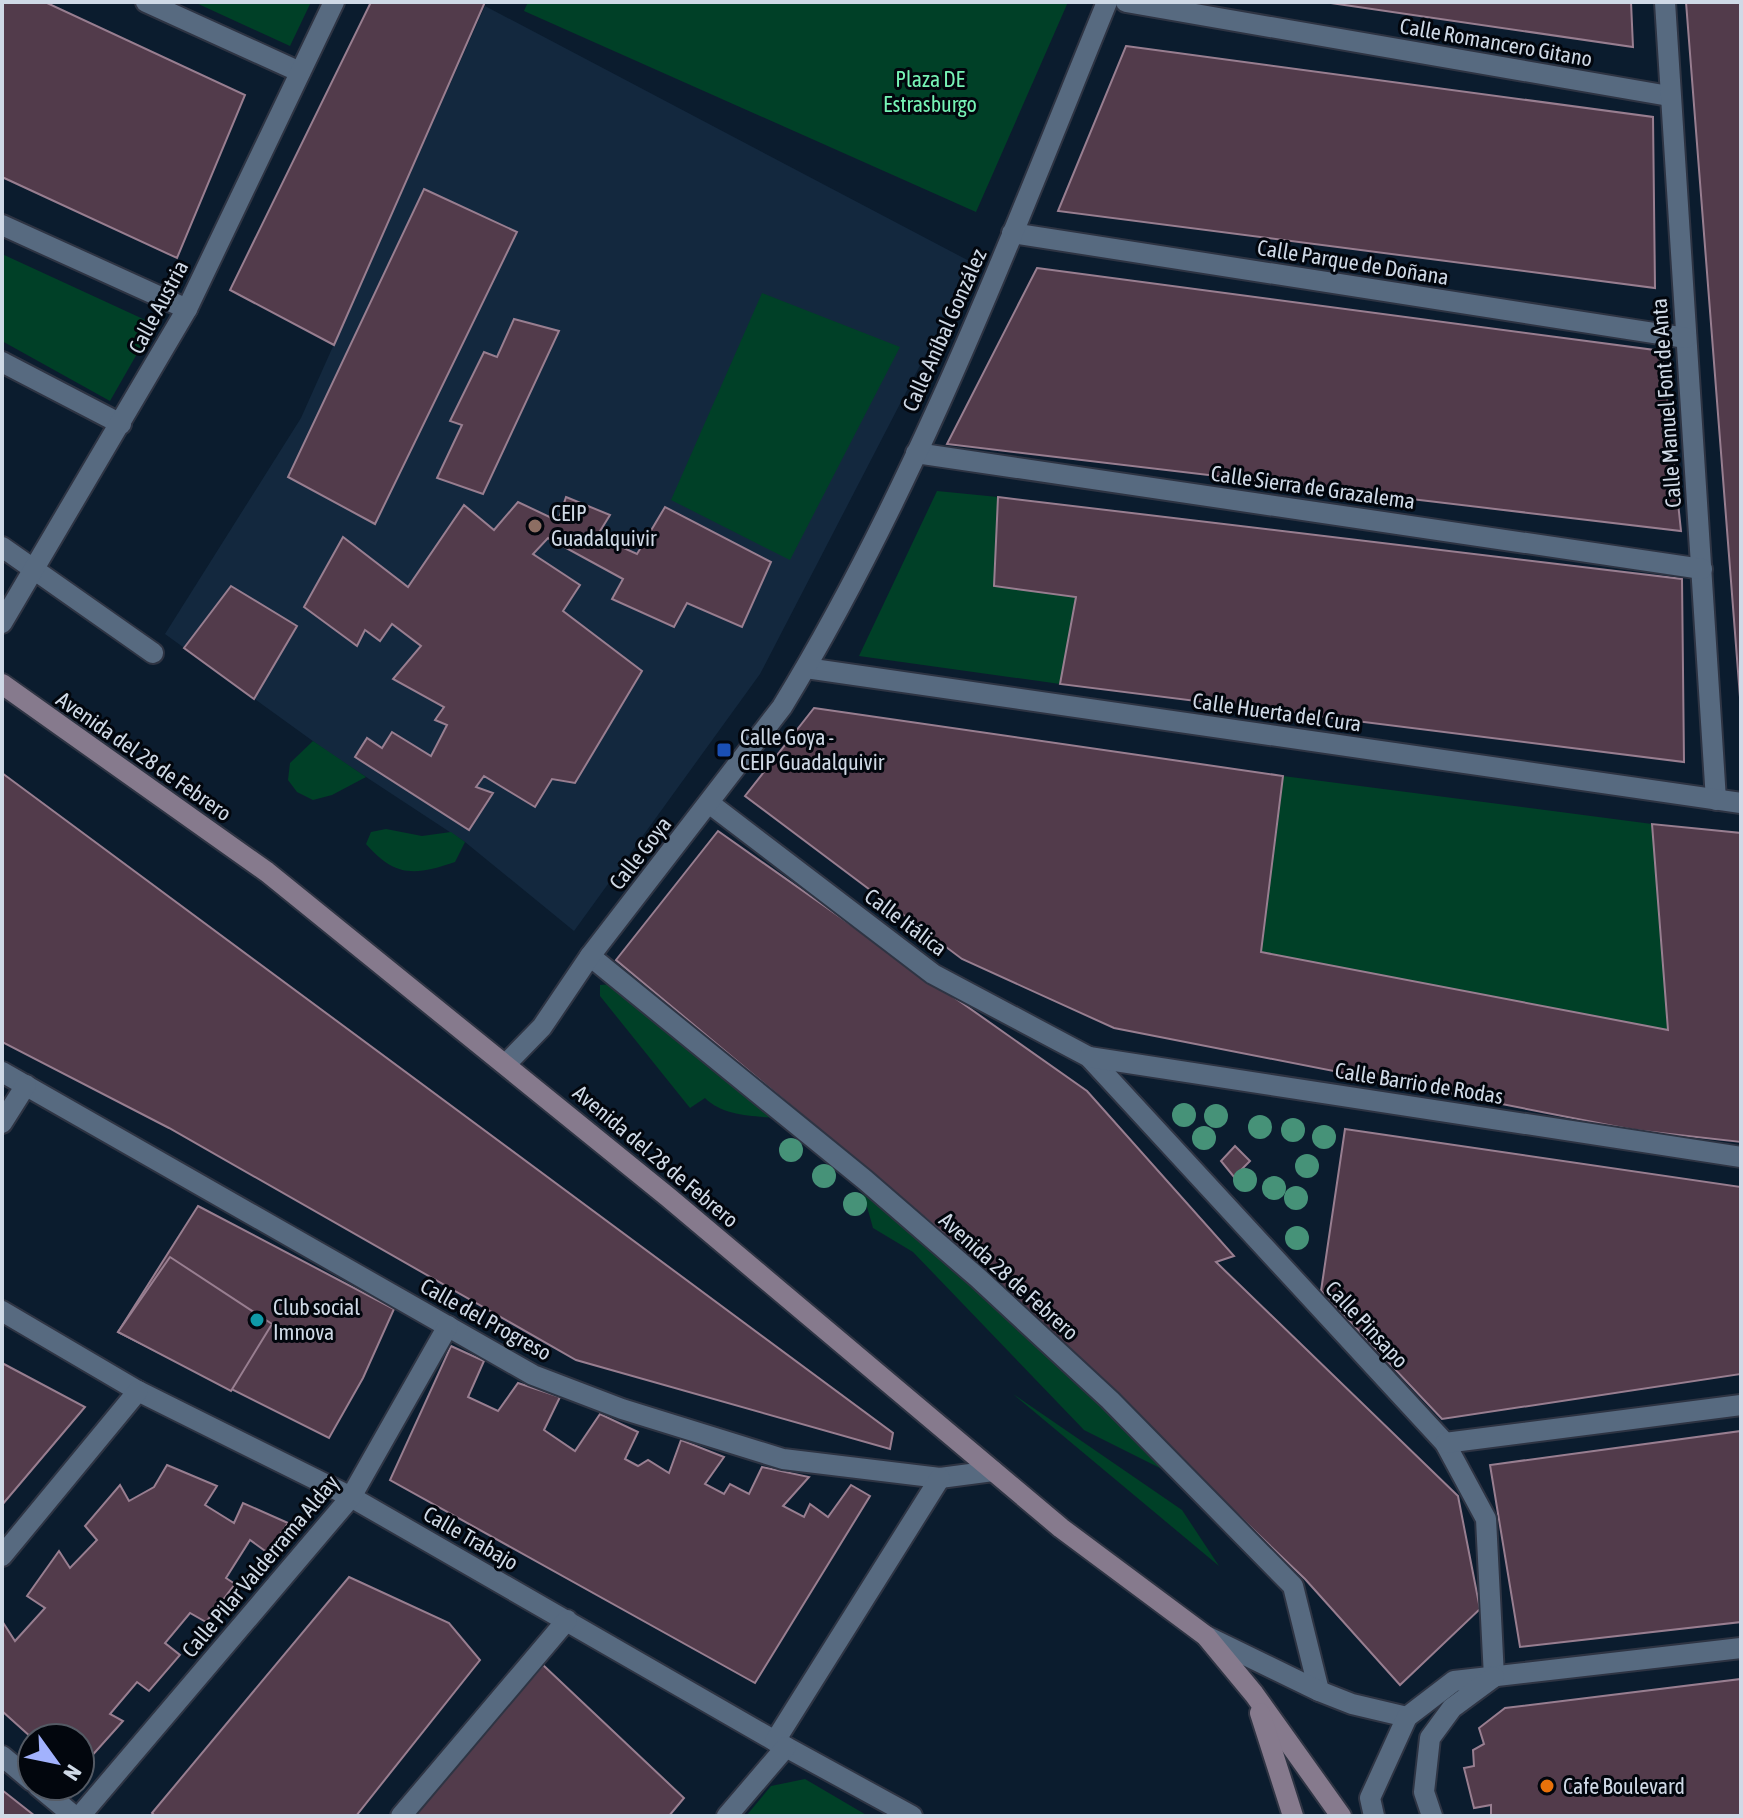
<svg xmlns="http://www.w3.org/2000/svg" width="1743" height="1818" font-family="'Asap Condensed',sans-serif">
<style>
.built{fill:#13283e}
.green{fill:#004027}
.building{fill:#523b4b;stroke:#987e90;stroke-width:2}
.lines{fill:none;stroke-linecap:round;stroke-linejoin:round}
.street-casing{stroke:#2e3443;stroke-width:24}
.secondary-casing{stroke:#2e3443;stroke-width:24}
.street{stroke:#576a80;stroke-width:20}
.secondary{stroke:#867a8d;stroke-width:20}
.tree{fill:#469278}
.education-dot{fill:#8d6e63;stroke:#02060d;stroke-width:3}
.transit-dot{fill:#1a4fb4;stroke:#02060d;stroke-width:3}
.culture-dot{fill:#0f9aa8;stroke:#02060d;stroke-width:3}
.food-dot{fill:#e8710a;stroke:#02060d;stroke-width:3}
.labels{text-anchor:middle;dominant-baseline:central;stroke-width:6;stroke-linejoin:round;paint-order:stroke}
.street-label{font-size:22px;fill:#cfd9e6;stroke:#02060d}
.park-label{font-size:22px;fill:#76f3b5;stroke:#02060d}
.poi-label{font-size:22px;fill:#cfd9e6;stroke:#02060d;text-anchor:start}
</style>
<rect width="100%" height="100%" fill="#0b1c2e"/>
<!-- built -->
<path class="built" d="M485,6l488,257 -213,411 -186,257 -109,-89 -137,-90 -163,-118 136,-216z"/>
<!-- green -->
<g class="green">
<path d="M194,2h117l-21,44z"/>
<path d="M528,2h540l-92,210 -452,-201z"/>
<path d="M2,254l152,70 -44,77 -108,-60z"/>
<path d="M762,293l138,54 -110,213 -119,-60z"/>
<path d="M937,491l61,6 -4,89 82,11 -16,87 -201,-28z"/>
<path d="M313,741l53,36 -34,18 -19,5 -16,-8 -9,-12 2,-17z"/>
<path d="M1283,776l369,48 16,206 -407,-78z"/>
<path d="M386,829l36,7 29,-4 14,10 -10,20c-41,14 -60,15 -89,-18l5,-12z"/>
<path d="M614,984l163,134c-24,-2 -54,-2 -72,-20l-15,10 -90,-112v-11z"/>
<path d="M862,1189l155,136 153,148 -86,-43 -171,-178 -40,-24z"/>
<path d="M1013,1394l169,116 37,56z"/>
<path d="M805,1779l63,37h-122l25,-30z"/>
</g>
<!-- building -->
<g class="building">
<path d="M2,2h43l200,93 -68,163 -175,-81z"/>
<path d="M371,2h114l-151,343 -104,-55z"/>
<path d="M1324,2h307l2,45z"/>
<path d="M1686,2h55v708z"/>
<path d="M1126,46l527,71 2,171 -597,-77z"/>
<path d="M424,189l93,43 -142,292 -87,-47z"/>
<path d="M1037,268l625,83 19,180 -734,-87z"/>
<path d="M514,319l45,12 -76,163 -46,-16 25,-53 -12,-4 34,-69 13,5z"/>
<path d="M566,497l44,18 -13,21 40,18 28,-47 106,55 -29,65 -55,-24 -13,24 -62,-28 11,-20 -75,-41 -15,16 47,31 -17,26 79,60 -67,112 -23,-4 -17,28 -51,-31 -8,11 17,6 -24,37 -114,-73 12,-19 15,10 10,-16 39,24 16,-31 -12,-5 9,-13 -51,-28 28,-33 -29,-22 -12,17 -15,-11 -8,16 -53,-39 39,-70 65,50 56,-82 30,25 24,-28 40,19z"/>
<path d="M998,497l684,82 2,183 -624,-78 16,-87 -82,-11z"/>
<path d="M231,586l66,40 -43,73 -70,-51z"/>
<path d="M814,708l469,68 -22,176 407,78 -16,-206 89,9v309l-107,-12 -520,-102 -152,-69 -217,-163z"/>
<path d="M2,773l891,660 -3,16 -314,-89 -407,-232 -167,-86z"/>
<path d="M718,831l369,260 147,165 -18,6 242,234 22,113 -80,76 -95,-106 -362,-346 -327,-273z"/>
<path d="M1345,1129l396,58v187l-299,45 -121,-128z"/>
<path d="M1235,1146l15,15 -16,16 -13,-16z"/>
<path d="M198,1206l196,103 -31,69 -34,60 -211,-106z"/>
<path d="M170,1257l102,67 -41,67 -113,-59z"/>
<path d="M451,1346l33,15 -16,36 30,14 20,-28 42,14 -16,33 31,21 25,-37 38,18 -13,27 13,7 10,-6 21,13 12,-33 43,17 -19,27 19,10 6,-10 19,10 13,-27 47,10 -26,29 21,11 6,-13 18,13 23,-32 19,11 -115,187 -365,-203z"/>
<path d="M2,1363l83,44 -83,98z"/>
<path d="M1741,1431v191l-221,25 -30,-182z"/>
<path d="M167,1465l50,21 -12,19 29,18 9,-20 45,20 -20,30 -18,-13 -24,38 9,6 -29,38 -16,-9 -25,30 15,12 -31,36 -12,-9 -27,32 13,7 -34,38 -9,-9v-12h-48l-30,-27v-84l2,-3 11,17 30,-33 -18,-12 32,-45 11,17 27,-28 -12,-14 35,-41 9,16 25,-14z"/>
<path d="M349,1577l100,46 31,37 -124,156h-201l-3,-3z"/>
<path d="M543,1665l141,133 -15,18h-258z"/>
<path d="M1741,1679v137h-250v-11l-17,3 -10,-40 10,-2 -1,-16 11,-6 -5,-16 26,-20z"/>
<path d="M2,1790l33,26h-33z"/>
</g>
<g class="lines">
<!-- street casing -->
<g class="street-casing">
<g id="street">
<path d="M146,2l154,70"/>
<path d="M1126,2l543,94"/>
<path d="M1665,2l51,798"/>
<path d="M2,225l185,84"/>
<path d="M1012,233l674,105"/>
<path d="M2,362l119,62"/>
<path d="M916,453l786,116"/>
<path d="M2,547l151,106"/>
<path d="M2,623l185,-314 147,-307"/>
<path d="M806,668l935,135"/>
<path d="M709,803l224,171 156,83 356,386 41,76 8,158"/>
<path d="M590,956l275,224 112,97 133,123 183,186 26,105"/>
<path d="M1089,1057l652,100"/>
<path d="M506,1064l36,-37 48,-71 192,-249c134,-219 228,-468 325,-705"/>
<path d="M2,1072l531,303 89,34 161,50 157,19 53,-7"/>
<path d="M2,1123l24,-38"/>
<path d="M2,1311l136,80 213,106 424,244 137,75"/>
<path d="M1445,1443l296,-38"/>
<path d="M2,1556l136,-165"/>
<path d="M1206,1636l113,55 33,13 55,13"/>
<path d="M775,1741l165,-263"/>
<path d="M2,1756l30,25"/>
<path d="M38,1786l36,30"/>
<path d="M80,1816l271,-319 97,-171"/>
<path d="M401,1816l166,-196"/>
<path d="M727,1816l59,-69"/>
<path d="M1374,1816l-4,-18 37,-81 47,-36 287,-33"/>
<path d="M1432,1816l-8,-24 6,-54 22,-30 42,-31"/>
</g>
</g>
<!-- secondary casing -->
<g class="secondary-casing">
<g id="secondary">
<path d="M2,684l265,188 401,325 393,331 145,108 48,58 87,122"/>
<path d="M1260,1713l33,103"/>
</g>
</g>
<!-- street -->
<use href="#street" class="street"/>
<!-- secondary -->
<use href="#secondary" class="secondary"/>
</g>
<!-- trees -->
<g class="tree">
<circle cx="1184" cy="1115" r="12"/>
<circle cx="1216" cy="1116" r="12"/>
<circle cx="1260" cy="1127" r="12"/>
<circle cx="1293" cy="1130" r="12"/>
<circle cx="1324" cy="1137" r="12"/>
<circle cx="1204" cy="1138" r="12"/>
<circle cx="791" cy="1150" r="12"/>
<circle cx="1307" cy="1166" r="12"/>
<circle cx="824" cy="1176" r="12"/>
<circle cx="1245" cy="1180" r="12"/>
<circle cx="1274" cy="1188" r="12"/>
<circle cx="1296" cy="1198" r="12"/>
<circle cx="855" cy="1204" r="12"/>
<circle cx="1297" cy="1238" r="12"/>
</g>
<!-- markers -->
<circle class="education-dot" cx="535" cy="526" r="8"/>
<rect class="transit-dot" x="716" y="742" width="16" height="16" rx="4"/>
<circle class="culture-dot" cx="257" cy="1320" r="8"/>
<circle class="food-dot" cx="1547" cy="1786" r="8"/>
<g class="labels">
<!-- street labels -->
<g class="street-label">
<text transform="translate(1496 42) rotate(10)">Calle Romancero Gitano</text>
<text transform="translate(1353 262) rotate(9)">Calle Parque de Doñana</text>
<text transform="translate(158 307) rotate(-62)">Calle Austria</text>
<text transform="translate(944 330) rotate(-66)">Calle Aníbal González</text>
<text transform="translate(1666 403) rotate(-94)">Calle Manuel Font de Anta</text>
<text transform="translate(1313 487) rotate(8)">Calle Sierra de Grazalema</text>
<text transform="translate(1277 712) rotate(8)">Calle Huerta del Cura</text>
<text transform="translate(144 756) rotate(35)">Avenida del 28 de Febrero</text>
<text transform="translate(640 853) rotate(-52)">Calle Goya</text>
<text transform="translate(906 922) rotate(37)">Calle Itálica</text>
<text transform="translate(1419 1083) rotate(9)">Calle Barrio de Rodas</text>
<text transform="translate(656 1156) rotate(40)">Avenida del 28 de Febrero</text>
<text transform="translate(1009 1276) rotate(42)">Avenida 28 de Febrero</text>
<text transform="translate(486 1319) rotate(29)">Calle del Progreso</text>
<text transform="translate(1367 1324) rotate(47)">Calle Pinsapo</text>
<text transform="translate(471 1538) rotate(30)">Calle Trabajo</text>
<text transform="translate(260 1566) rotate(-50)">Calle Pilar Valderrama Alday</text>
</g>
<!-- park labels -->
<g class="park-label">
<text x="930" y="79">Plaza DE<tspan x="930" dy="25">Estrasburgo</tspan></text>
</g>
<!-- poi labels -->
<g class="poi-label">
<text x="551" y="513">CEIP<tspan x="551" dy="25">Guadalquivir</tspan></text>
<text x="740" y="737">Calle Goya -<tspan x="740" dy="25">CEIP Guadalquivir</tspan></text>
<text x="273" y="1307">Club social<tspan x="273" dy="25">Imnova</tspan></text>
<text x="1563" y="1786">Cafe Boulevard</text>
</g>
</g>
<!-- border -->
<rect width="1743" height="1818" fill="none" stroke="#cfd9e6" stroke-width="8"/>
<!-- north arrow -->
<g transform="translate(56 1762) rotate(123)"><circle r="38" fill="#02060d" stroke="#545a64" stroke-width="2"/>
<path d="M0-6L14 30L0 20L-14 30Z" fill="#a2b2fd"/>
<text y="-12" font-size="22" font-weight="bold" text-anchor="middle" fill="#cfd9e6">N</text>
</g>
</svg>
